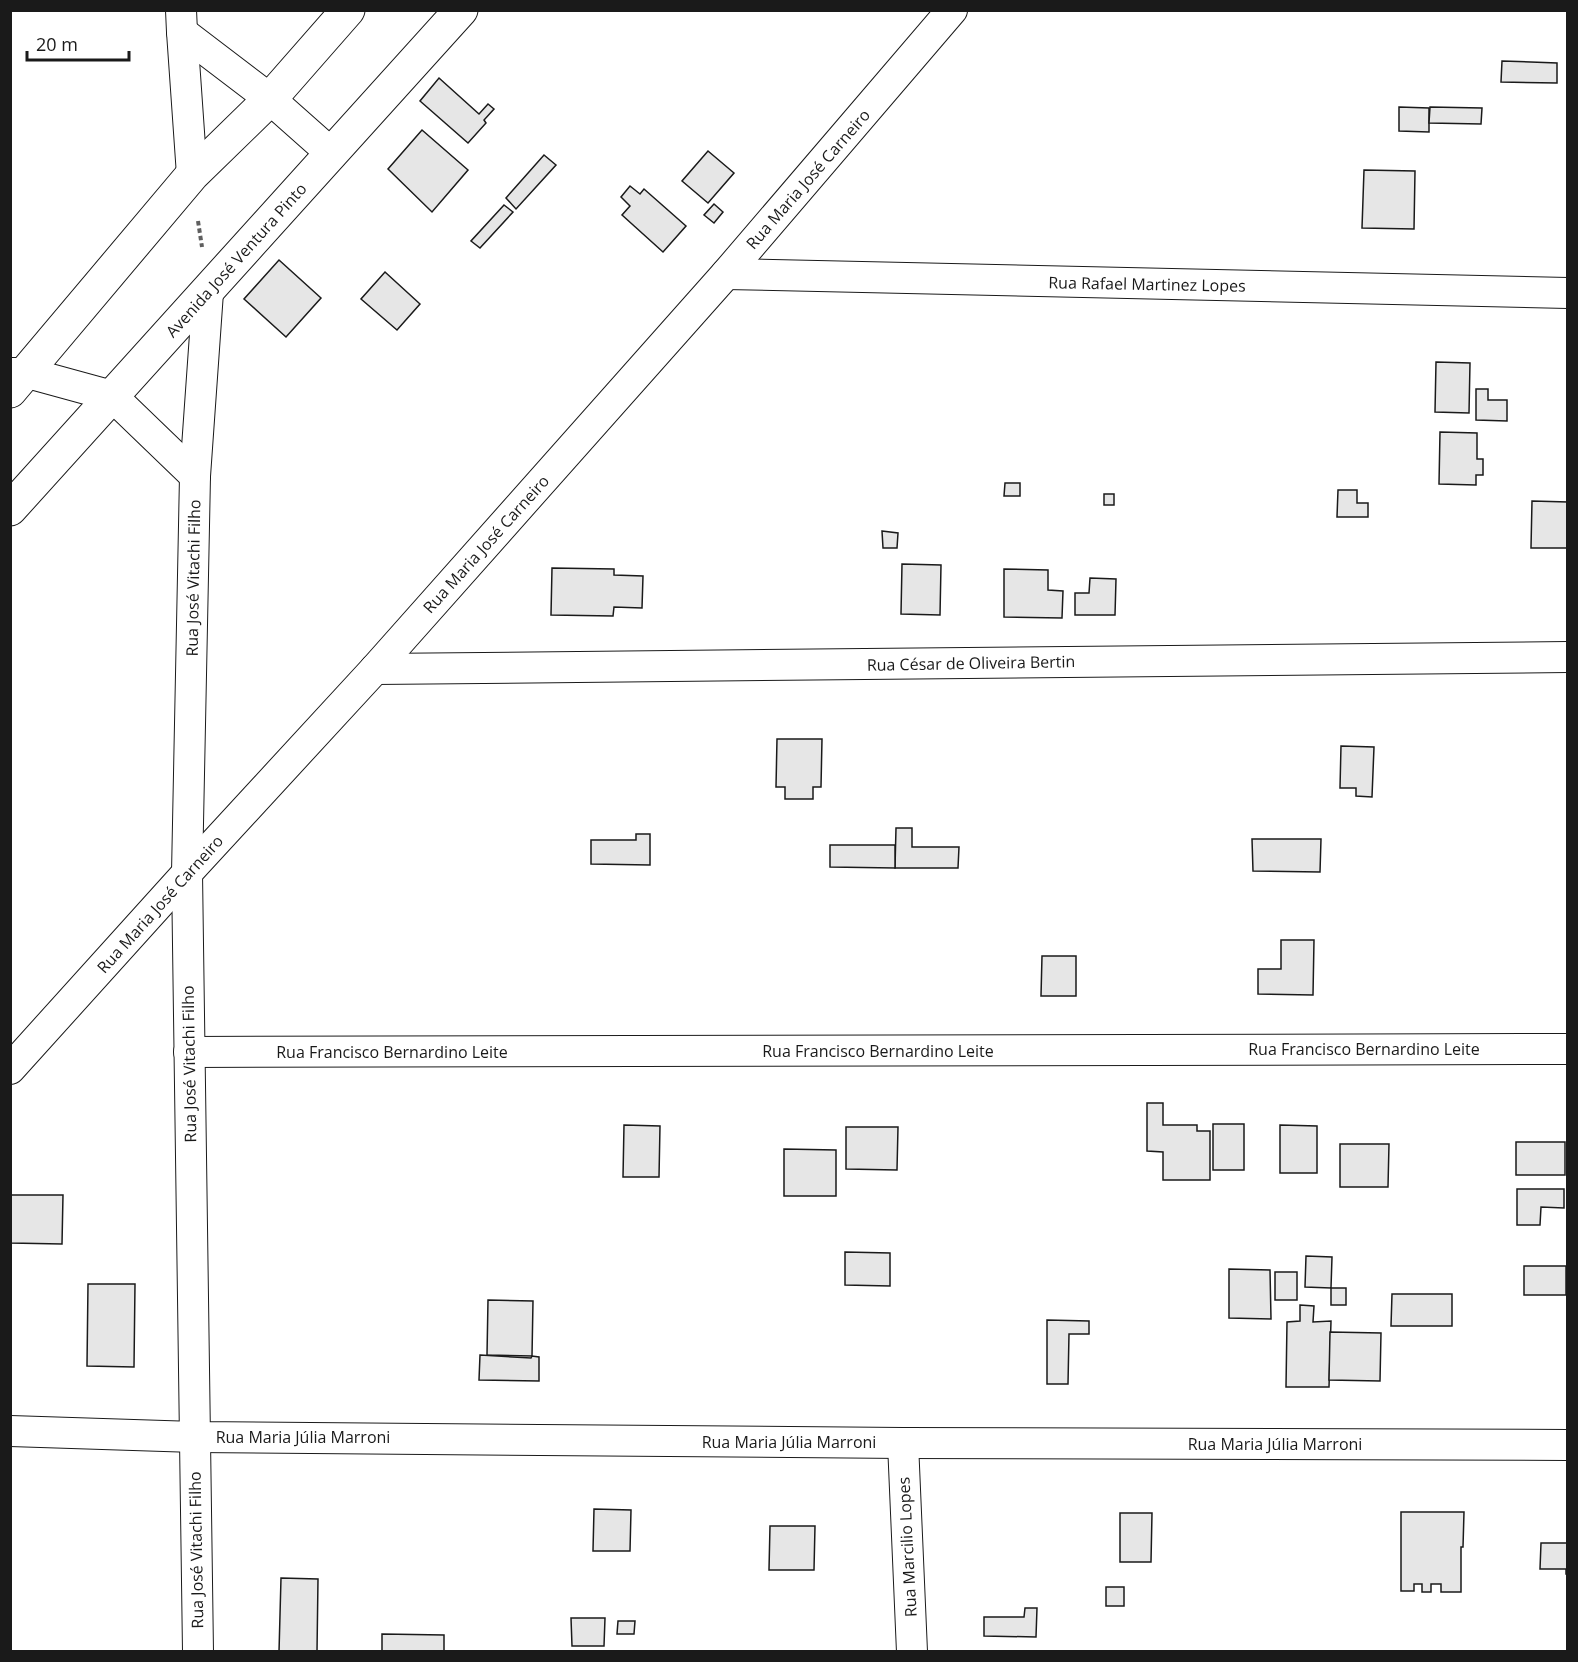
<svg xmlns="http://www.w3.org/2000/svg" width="1578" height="1662" font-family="'Open Sans',sans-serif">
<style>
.building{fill:#e6e6e6;stroke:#1a1a1a;stroke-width:1.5}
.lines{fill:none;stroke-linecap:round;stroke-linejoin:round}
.street-casing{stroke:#1a1a1a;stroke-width:32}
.primary-casing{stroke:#1a1a1a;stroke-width:35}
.path{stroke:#5f5f5f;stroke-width:4;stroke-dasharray:4.5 3;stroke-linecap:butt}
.street{stroke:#fff;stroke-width:30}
.primary{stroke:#fff;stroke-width:33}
.labels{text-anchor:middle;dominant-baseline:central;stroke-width:4.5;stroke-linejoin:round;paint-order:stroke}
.street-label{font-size:16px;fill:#1a1a1a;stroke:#fff}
</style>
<rect width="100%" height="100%" fill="#fff"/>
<!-- building -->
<g class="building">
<path d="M1502,61l55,2v20l-56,-1z"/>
<path d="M439,78l40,36 9,-10 6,5 -10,11 2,3 -18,20 -48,-42z"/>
<path d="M1399,107l30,1v24l-30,-1z"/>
<path d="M1430,107l52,1 -1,16 -52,-1z"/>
<path d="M422,130l46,40 -36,42 -44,-43z"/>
<path d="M708,151l26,22 -26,30 -26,-22z"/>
<path d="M544,155l12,10 -40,44 -10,-11z"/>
<path d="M1364,170l51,1 -1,58 -52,-1z"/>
<path d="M630,186l10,8 4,-5 42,37 -23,26 -41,-37 8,-9 -9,-9z"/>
<path d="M714,204l9,8 -9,11 -10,-8z"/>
<path d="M504,205l9,7 -33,36 -9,-7z"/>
<path d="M279,260l42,38 -35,39 -42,-38z"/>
<path d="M385,272l35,32 -23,26 -36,-31z"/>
<path d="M1436,362l34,1 -1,50 -34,-1z"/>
<path d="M1476,389h12v11h19v21l-31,-1z"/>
<path d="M1440,432l37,1v26h6v16h-7v10l-37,-1z"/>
<path d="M1005,483h15v13h-16z"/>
<path d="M1338,490h19v13h11v14h-31z"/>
<rect x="1104" y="494" width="10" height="11"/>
<path d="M1532,501l36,1v46h-37z"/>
<path d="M882,531l16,2 -1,15h-14z"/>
<path d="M902,564l39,1 -1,50 -39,-1z"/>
<path d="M552,568l62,1v6l29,1 -1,32 -28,-1 -1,9 -62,-1z"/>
<path d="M1004,569l44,1v20l15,1 -1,27 -58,-1z"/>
<path d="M1090,578l26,1 -1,36h-40v-22h14z"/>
<path d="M777,739h45l-1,48h-8v12h-28v-12h-9z"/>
<path d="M1341,746l33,1 -2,50 -16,-1v-8h-16z"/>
<path d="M896,828h16v19h47l-1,21h-63z"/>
<path d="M636,834h14v31l-59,-1v-24h45z"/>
<path d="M1252,839h69l-1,33 -67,-1z"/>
<path d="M830,845h65v23l-65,-1z"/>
<path d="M1281,940h33l-1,55 -55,-1v-25h23z"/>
<path d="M1042,956h34v40h-35z"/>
<path d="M1147,1103h16v22h34v6h13v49h-47v-28l-16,-1z"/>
<rect x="1213" y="1124" width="31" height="46"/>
<path d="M624,1125l36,1 -1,51h-36z"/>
<path d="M1280,1125l37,1v47h-37z"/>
<path d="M846,1127h52l-1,43 -51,-1z"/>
<rect x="1516" y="1142" width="49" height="33"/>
<path d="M1340,1144h49l-1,43h-48z"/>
<path d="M784,1149l52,1v46h-52z"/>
<path d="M1517,1189h47v19l-23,-1 -1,18h-23z"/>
<path d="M10,1195h53l-1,49 -52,-1z"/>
<path d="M845,1252l45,1v33l-45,-1z"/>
<path d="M1306,1256l26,1 -1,31 -26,-1z"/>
<rect x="1524" y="1266" width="42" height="29"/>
<path d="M1229,1269l41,1 1,49 -42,-1z"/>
<rect x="1275" y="1272" width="22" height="28"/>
<path d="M88,1284h47l-1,83 -47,-1z"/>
<rect x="1331" y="1288" width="15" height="17"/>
<path d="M1392,1294h60v32h-61z"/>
<path d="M488,1300l45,1 -1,55 -45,-1z"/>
<path d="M1300,1305l14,1 -1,16 18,-1 -2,66h-43l1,-65 13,-1z"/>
<path d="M1047,1320l42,1v13h-20l-1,50h-21z"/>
<path d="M1330,1332l51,1 -1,48 -51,-1z"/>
<path d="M480,1355l51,3 1,-2 7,1v24l-60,-1z"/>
<path d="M594,1509l37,1 -1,41h-37z"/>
<path d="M1401,1512h63l-1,35h-2v45h-20v-8h-10v8h-9v-8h-8v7h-13z"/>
<path d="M1120,1513h32l-1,49h-31z"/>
<path d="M770,1526h45l-1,44h-45z"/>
<path d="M1541,1543h27v31h-2v-5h-26z"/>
<path d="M281,1578l37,1 -1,73h-38z"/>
<rect x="1106" y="1587" width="18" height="19"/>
<path d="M1025,1608h12l-1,29 -52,-1v-19h40z"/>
<path d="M571,1618h34l-1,28h-32z"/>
<path d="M618,1621h17l-1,13h-17z"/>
<path d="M382,1634l62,1v17h-62z"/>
</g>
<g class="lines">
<!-- street casing -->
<g class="street-casing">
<g id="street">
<path d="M181,10l1,22 10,143"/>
<path d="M182,32l88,67 62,55"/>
<path d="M726,274l842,19"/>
<path d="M10,373h18l84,23 83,80"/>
<path d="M375,669l1193,-12"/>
<path d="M189,1052l1379,-3"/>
<path d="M10,1069l177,-196 188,-204 351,-395 226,-264"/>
<path d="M10,1431l185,6 708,6 665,2"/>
<path d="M903,1443l9,209"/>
<path d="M198,1652l-11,-779 8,-397 13,-184"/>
</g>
</g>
<!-- primary casing -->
<g class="primary-casing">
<g id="primary">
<path d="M10,391l182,-216 78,-76 78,-89"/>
<path d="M10,509l451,-499"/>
</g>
</g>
<!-- path -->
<path class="path" d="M198,221l4,26"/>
<!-- street -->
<use href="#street" class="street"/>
<!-- primary -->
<use href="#primary" class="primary"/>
</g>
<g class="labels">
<!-- street labels -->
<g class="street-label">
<text transform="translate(808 179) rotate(-49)">Rua Maria José Carneiro</text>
<text transform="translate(236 260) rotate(-48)">Avenida José Ventura Pinto</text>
<text transform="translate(1147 284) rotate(1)">Rua Rafael Martinez Lopes</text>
<text transform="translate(486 544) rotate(-48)">Rua Maria José Carneiro</text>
<text transform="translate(193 578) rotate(-89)">Rua José Vitachi Filho</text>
<text transform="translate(971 663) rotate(-1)">Rua César de Oliveira Bertin</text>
<text transform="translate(160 904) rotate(-48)">Rua Maria José Carneiro</text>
<text x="1364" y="1049">Rua Francisco Bernardino Leite</text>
<text x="878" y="1051">Rua Francisco Bernardino Leite</text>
<text x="392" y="1052">Rua Francisco Bernardino Leite</text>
<text transform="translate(189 1064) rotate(-91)">Rua José Vitachi Filho</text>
<text x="303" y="1437">Rua Maria Júlia Marroni</text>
<text x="789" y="1442">Rua Maria Júlia Marroni</text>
<text x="1275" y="1444">Rua Maria Júlia Marroni</text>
<text transform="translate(907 1547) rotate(-93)">Rua Marcilio Lopes</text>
<text transform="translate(196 1550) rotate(-91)">Rua José Vitachi Filho</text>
</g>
</g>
<!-- border -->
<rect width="1578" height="1662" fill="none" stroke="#1a1a1a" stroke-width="24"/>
<!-- scale -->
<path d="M27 51v9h102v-9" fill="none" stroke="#1a1a1a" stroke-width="3"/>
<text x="36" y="51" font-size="18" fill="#1a1a1a" stroke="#ffffff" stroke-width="4.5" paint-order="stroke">20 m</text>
</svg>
